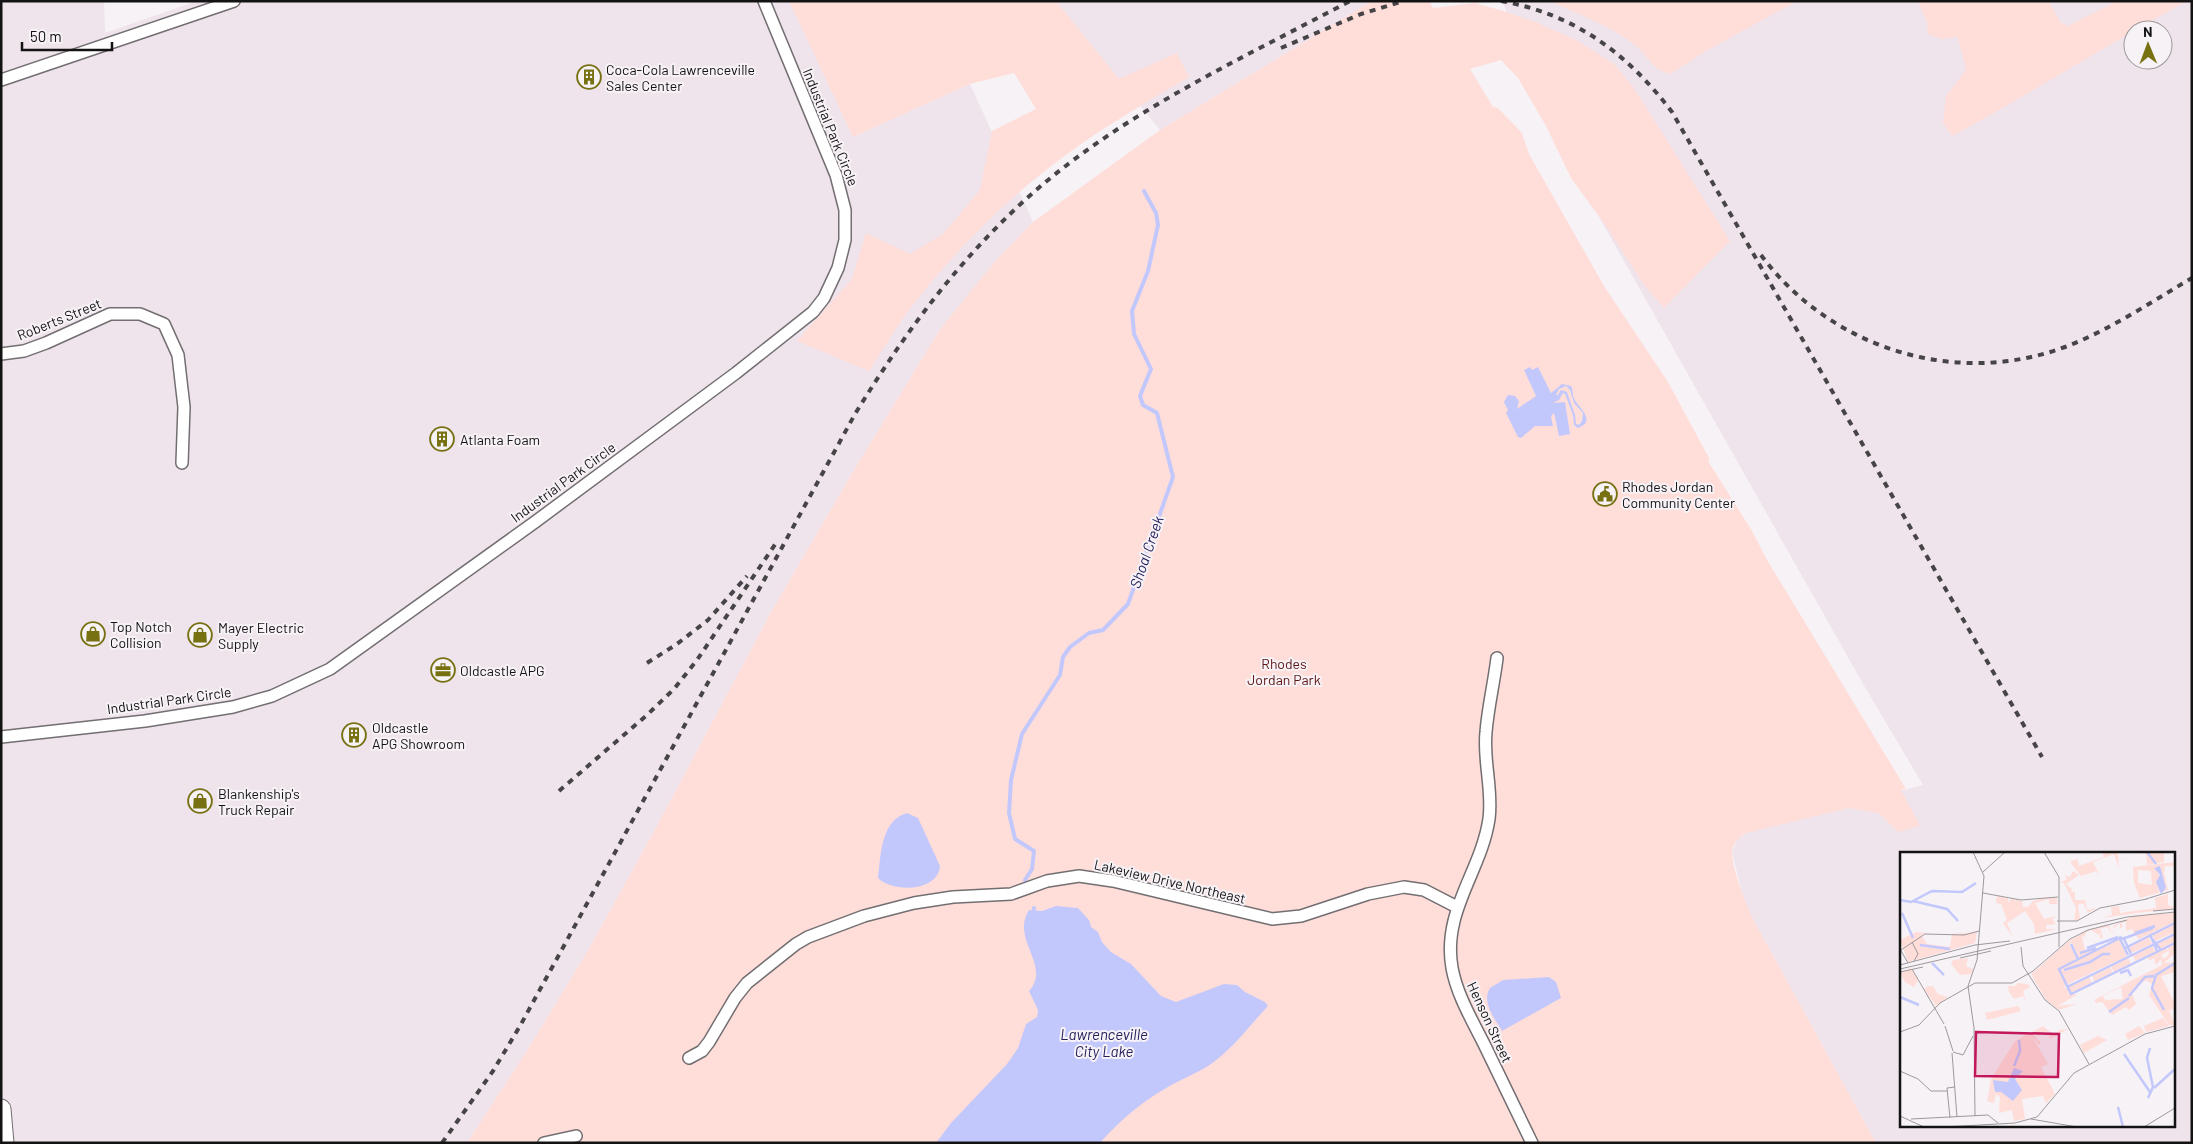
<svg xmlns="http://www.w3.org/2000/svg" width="2193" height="1144" font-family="Barlow,sans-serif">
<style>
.built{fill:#efe3ec;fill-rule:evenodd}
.green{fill:#ffddd9}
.water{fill:#c3c8fc;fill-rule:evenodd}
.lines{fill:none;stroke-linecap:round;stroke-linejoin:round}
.stream{stroke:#c3c8fc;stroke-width:4}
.minor-casing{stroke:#726e71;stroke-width:14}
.trunk-casing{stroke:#726e71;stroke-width:21}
.minor{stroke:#fff;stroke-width:11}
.trunk{stroke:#fff;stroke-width:19}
.rail{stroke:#464446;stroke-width:4;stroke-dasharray:6 6;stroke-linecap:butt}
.labels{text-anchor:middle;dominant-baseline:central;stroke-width:4;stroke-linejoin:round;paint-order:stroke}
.poi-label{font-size:14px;fill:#141314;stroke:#f7f2f6;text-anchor:start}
.street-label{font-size:14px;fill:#141314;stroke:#f7f2f6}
.park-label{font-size:14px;fill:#5c1615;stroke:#f7f2f6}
.water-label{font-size:15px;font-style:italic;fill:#24225d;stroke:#f7f2f6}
.inset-river{fill:none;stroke:#c3c8fc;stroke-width:2.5}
.inset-road{fill:none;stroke:#9c999c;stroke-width:1}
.view{fill:#c2185b;fill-opacity:0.15;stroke:#c2185b;stroke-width:2.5}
.inset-edge{fill:none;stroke:#141314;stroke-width:2.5}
</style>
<rect width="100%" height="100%" fill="#f7f2f6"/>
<!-- built -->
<g class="built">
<path d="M1,1h103l1,32 92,-32h597l-3,2 62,134 117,-53 63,138 -35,36 -59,73 -85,139 -84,144 -112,210 -72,130 -58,95 -61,94h-466z"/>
<path d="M1056,1h316l-212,129z"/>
<path d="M1502,1h690v1142h-316l-123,-224 -9,-18 -12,-49 5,-12 9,-7 177,-48 -57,-96 -289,-511zM2133,30h30v30h-30zM1902,853h272v272h-272z"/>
</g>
<!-- green -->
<g class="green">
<path d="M794,1h262l63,78 58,-26 12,24c-46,27 -92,54 -134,86 -55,42 -110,98 -151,154 -12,17 -23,36 -35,54l-72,-30 55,-62 14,-46 44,21 33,-20 37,-44 12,-59 44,-22 -22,-36 -44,11 -117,53 -63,-134z"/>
<path d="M1372,1h57l4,7 42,-5 28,8 35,12 40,18 36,23 20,24 96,153 -66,67 -20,-23 -36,-56 -37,-51 -25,-52 -28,-48 -17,-18 -31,9 23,38 5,1 24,25 7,21 75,132 64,96 41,76 -1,3 44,70 15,29 139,229 -5,1 19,36 -22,6 -19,-19 -30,-5 -103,25c-6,4 -13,10 -14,18 -1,16 14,53 21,68l123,224h-1409l61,-94 58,-95 72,-130 112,-210 84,-144 85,-139 18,-23 41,-50 35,-36 127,-92z"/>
<path d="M1549,1h248l-91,50 -36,23c-21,-6 -20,-17 -35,-29 -25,-20 -58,-31 -86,-44z"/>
<path d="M1918,1h131l11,21 8,4 49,-25h70c-79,43 -155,92 -235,135l-9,-13 3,-27 20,-26 -8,-33 -17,2 -13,-5 -1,-12z"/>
</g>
<!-- water -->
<g class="water">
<path d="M1530,367l2,3 6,-3 13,26 11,-9 9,2c2,4 1,7 3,12 3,9 24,22 4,30l-4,-3 -1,-10 -8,-21 -2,-1 -4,7 -6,3 12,-1 5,32 -11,2 -5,-23 -3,3 2,10h-18l-14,12 -3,-1 -12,-24 2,-3 -4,-8 4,-7 7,1 4,5 -2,8 19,-13 -12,-26zM1566,386l4,4 4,13 9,10 -1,8 -3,4 -3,-1 -1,-9 -8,-23 -6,-2 -3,5h-2l3,-6z"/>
<path d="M907,813l11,5 22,48c-2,26 -47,27 -62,12 3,-22 2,-57 29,-65z"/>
<path d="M1056,906l22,2 11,12 2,7 7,5 4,10 9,10 20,12 30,32 15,6 48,-18 13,1 8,7 20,10 3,4c-18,19 -32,39 -53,55 -14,11 -32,17 -47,26 -25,14 -49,34 -68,56h-164l15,-20 56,-59 11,-16 8,-24 11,-7 1,-7 -9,-19c23,-26 -19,-51 0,-81l13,1z"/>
<path d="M1549,977l7,5 5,16 -59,33c-7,-12 -21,-29 -12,-43l13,-8z"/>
</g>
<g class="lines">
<!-- stream -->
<g class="stream">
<path d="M1025,880l7,-11 2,-18 -19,-12 -6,-26 2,-33 11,-46 38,-59 3,-18 7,-10 19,-14 14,-3 25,-26 45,-127 -16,-64 -14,-8 -3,-9 11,-27 -17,-35 -2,-23 16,-40 10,-46 -2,-12 -12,-22"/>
<path d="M1034,910v-2"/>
</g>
<!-- minor casing -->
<g class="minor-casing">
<g id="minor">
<path d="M1,80l233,-79"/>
<path d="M1,354l23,-3 22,-8 64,-29h30l24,10 14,31 6,52 -2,56"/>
<path d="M1497,658c-3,25 -9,49 -11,74 -3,29 7,58 3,87 -8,53 -47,92 -37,149 5,27 20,52 32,76 16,33 32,66 48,99"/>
<path d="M1,737l144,-16 88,-14 39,-11 58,-27 205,-147 201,-149 77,-61 11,-14 14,-30 7,-28v-30l-9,-35 -72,-174"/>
<path d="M689,1058l13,-7 7,-9 26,-44 12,-15 49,-39 12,-7 56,-21 50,-13 39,-6 58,-3 36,-13 32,-5 34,5 159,38 29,-3 67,-22 36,-7 20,3 33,17"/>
<path d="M544,1143l32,-7"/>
</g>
</g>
<!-- trunk casing -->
<g class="trunk-casing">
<path id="trunk" d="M1,1109l3,34"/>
</g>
<!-- minor -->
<use href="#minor" class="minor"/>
<!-- trunk -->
<use href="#trunk" class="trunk"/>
<!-- rail -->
<g class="rail">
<path d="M1501,1c74,13 127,53 171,111l370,645"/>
<path d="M1281,48l80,-34 43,-13"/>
<path d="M1761,255c69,93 194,133 304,92 45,-17 86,-45 127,-69"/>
<path d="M647,663l30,-19 31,-24 39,-44"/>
<path d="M559,791l88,-76 27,-26 23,-29 79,-117"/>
<path d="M442,1143l51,-72 27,-45 335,-612c50,-81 100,-150 171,-215 94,-85 213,-139 324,-198"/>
</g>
</g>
<!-- icons -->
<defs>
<g id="building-ring" transform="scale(1.25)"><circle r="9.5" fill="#f7f2f6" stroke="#777112" stroke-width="1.5"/><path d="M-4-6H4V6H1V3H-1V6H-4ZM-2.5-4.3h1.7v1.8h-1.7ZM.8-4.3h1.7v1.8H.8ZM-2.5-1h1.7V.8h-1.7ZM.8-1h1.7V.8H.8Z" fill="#777112"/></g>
<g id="civic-ring" transform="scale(1.25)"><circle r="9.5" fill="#f7f2f6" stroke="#777112" stroke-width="1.5"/><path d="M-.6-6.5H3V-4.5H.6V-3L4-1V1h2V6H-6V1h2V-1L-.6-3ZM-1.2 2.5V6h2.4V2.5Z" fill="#777112"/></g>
<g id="shop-ring" transform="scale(1.25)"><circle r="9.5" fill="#f7f2f6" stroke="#777112" stroke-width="1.5"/><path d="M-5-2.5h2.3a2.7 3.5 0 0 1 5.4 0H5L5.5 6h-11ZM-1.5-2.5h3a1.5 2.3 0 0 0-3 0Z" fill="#777112"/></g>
<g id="office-ring" transform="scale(1.25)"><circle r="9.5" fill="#f7f2f6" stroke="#777112" stroke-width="1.5"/><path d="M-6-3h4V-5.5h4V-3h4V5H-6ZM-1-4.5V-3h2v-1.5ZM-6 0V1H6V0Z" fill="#777112"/></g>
</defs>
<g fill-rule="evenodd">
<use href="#building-ring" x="589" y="77"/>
<use href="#building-ring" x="442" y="439"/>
<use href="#civic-ring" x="1605" y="494"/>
<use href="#shop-ring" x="93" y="634"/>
<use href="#shop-ring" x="200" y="635"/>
<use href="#office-ring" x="443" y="670"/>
<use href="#building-ring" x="354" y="735"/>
<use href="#shop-ring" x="200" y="801"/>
</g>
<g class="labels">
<!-- poi labels -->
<g class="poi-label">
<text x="606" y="69">Coca-Cola Lawrenceville<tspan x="606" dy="16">Sales Center</tspan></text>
<text x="460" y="439">Atlanta Foam</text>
<text x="1622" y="486">Rhodes Jordan<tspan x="1622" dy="16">Community Center</tspan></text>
<text x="110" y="626">Top Notch<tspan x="110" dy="16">Collision</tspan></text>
<text x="218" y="627">Mayer Electric<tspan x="218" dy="16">Supply</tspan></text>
<text x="460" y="670">Oldcastle APG</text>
<text x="372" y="727">Oldcastle<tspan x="372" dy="16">APG Showroom</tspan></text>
<text x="218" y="793">Blankenship's<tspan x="218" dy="16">Truck Repair</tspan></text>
</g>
<!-- street labels -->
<g class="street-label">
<text transform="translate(831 127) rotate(68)">Industrial Park Circle</text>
<text transform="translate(59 319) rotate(-22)">Roberts Street</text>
<text transform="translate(563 482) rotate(-36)">Industrial Park Circle</text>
<text transform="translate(169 700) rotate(-8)">Industrial Park Circle</text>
<text transform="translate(1170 881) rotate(13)">Lakeview Drive Northeast</text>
<text transform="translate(1490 1022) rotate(65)">Henson Street</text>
</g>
<!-- park labels -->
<g class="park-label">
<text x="1284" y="663">Rhodes<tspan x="1284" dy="16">Jordan Park</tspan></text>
</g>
<!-- water labels -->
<g class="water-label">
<text transform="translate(1146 552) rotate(-71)">Shoal Creek</text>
<text x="1104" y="1034">Lawrenceville<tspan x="1104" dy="17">City Lake</tspan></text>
</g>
</g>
<!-- overview -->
<g transform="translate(1900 852)">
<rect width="275" height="275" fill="#f7f2f6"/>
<path d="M202,0h16v7l10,-1 -10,2 1,9 -5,-15 -21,8 7,14 -4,-5 -15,5 -11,-14 7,-3 2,7 25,-9zM230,0h34v10l-17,3 -1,-11zM275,10v4h-10l-1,7 4,17 7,-2 -35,10 -6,-15 -1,-16zM260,14l6,22 -6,5 -4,-11 4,-6 -6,-8zM238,18l13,1 1,14 -14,-2zM173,19l6,4 -13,9 6,5 -1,3h4v8h10l2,10 10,-2 -9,5 -5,-10 -5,2 2,14 -6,2 2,-13 -12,-25h-4l7,-4 -2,-4 5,2zM268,42v11l7,3 -74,10 11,-3 -1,-8 8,-1 1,7 36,-5 -1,-10zM97,44l11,2v5l3,-4 11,2 1,6h5l5,-6 15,-4 9,1v6h-8v-5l-14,4 9,16 13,-3 -5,3 4,5 -10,1v4h11l-22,5 -1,-10 -9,-13 -18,12 5,13 -9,-13 4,-3 -6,-16 -5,-1zM275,61v9l-36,17 -4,-4 18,-7 -25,8 6,-3 -2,-4 -6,2v-9l-5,1 2,4 -3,1v-5l-6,5 -1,-2 20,-10zM272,72h3v8l-20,9 -3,-7zM209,73l2,7h3v-3l1,3 -4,1 -3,-6 -10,2 3,1 2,8h-3v-7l-1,4 -8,-5 -6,3v4l-3,-1 3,14 15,-2 -17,9 -4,1 -7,-15 -3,1 8,13 -4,5 46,-22 8,16 -61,29 -2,3h3l2,7 9,-1 -20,12 19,-2 -18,6 -13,-10 -15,-26 38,-33 19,-11zM16,80l11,1 -6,2 6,9 23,3 2,-13 25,-2 -2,11 -67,19 -8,-22zM275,83v7l-15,7 -3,-5zM248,84l4,8 -21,9 -3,-7zM275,93v8l-11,10 11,-1v10l-14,4 14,28v5l-6,1 6,15h-6l-20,-30 3,-11 -6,-4 -15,11 5,13 -7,6 -3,-3 -14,8 -10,-13 -6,1 -2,-3 68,-35 -1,-6 -5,6 -2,-7 -5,3 -1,-4 18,-9 2,3 -7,4 3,4 5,-5 -1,-7zM221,135l2,12 -18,1 -2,-4zM253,94l2,6 -20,9 -2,-6zM68,106l-2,8 7,3 -2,5 -11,1 -9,-11 2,-4zM228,106l3,6 -17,8 -3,-6zM210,115l3,6 -19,9 -2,-6zM11,116l7,12 -4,7 -9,-5 -5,-9zM189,125l3,6 -21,10 -2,-6zM118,131l10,1 2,3 -7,4 3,11 -3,-6 -9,3 -5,-7 -1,-6h7zM28,134h5l5,8 10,3 -12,9 -12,-17zM118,154l3,5 -34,9 -2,-7zM263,166l6,8 -23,6 -2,-6zM143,174l11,9 5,-5 9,-1 -18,10 -3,-8 -8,5 -6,-3 8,10 -2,2 -7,-9 16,28 -7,3 14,27 -9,9 -3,-7 -21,3 3,20 -11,2 -2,-11 -13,3 1,-16 -4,-3 -2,9 -7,-2 4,-22 24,-38zM239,174l6,7 -17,7 -3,-6zM198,184l9,4 -23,13 -4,-8z" fill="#ffddd9" fill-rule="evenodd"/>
<path d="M260,14l6,22 -5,6 -5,-12 4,-7 -6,-7zM114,216l9,3 -8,8 7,11 -9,11 -12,-9h-6l-2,-12 15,2z" fill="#c3c8fc"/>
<path class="inset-river" d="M247,0l9,12M0,48l11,2 21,-11 30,1 14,-9M13,49l34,8 11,12M2,61l11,25M235,81l20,-7M250,82l7,17M249,83l12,15M219,85l5,2 7,15M220,86l-61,31 12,25 104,-51M220,87l8,16M222,87l31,-11M171,92l7,15M20,93l30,4M187,96l31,-11M225,96l50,-25M180,101l16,-5M32,111l12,12M164,118l26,-8 13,-8h7M220,121l8,-3 3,6M167,135l108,-53M229,144l16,-19 9,-1M0,145l19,8M264,158l-12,-22 4,-13 19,-12M209,160l20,-14M224,202l26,38M114,214l6,-15 -1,-11M254,236l21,-19M248,246l5,-11 -6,-29 3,-10M218,255l5,20"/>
<path class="inset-road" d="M73,0l11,24 -7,84 -9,26 6,42 1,88M144,0l15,25v70M83,20l22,-20M83,41l38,7 37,-3M246,47l29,-9M253,59l22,-2M157,69h20l23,-13 47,-9M12,90l6,12 -4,7M121,95l2,19 22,34 14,11 30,53M0,97l8,14M1,98l24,-16 39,1 15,-4M60,106l31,-7M0,113l75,-20 35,-4M0,117l227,-52 48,-5M12,117l32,55M0,120l23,-5M45,174l8,25M0,180l19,-7 21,-22 35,-20h37l21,-12 37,-32 18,-9 39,-10M53,200l10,3 10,-19M52,201l5,64M0,219l18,8 13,12h16M0,264l24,11M50,266l-3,-30 8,-1M11,267l77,-4 10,8M131,267l46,8M44,275l71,-4 22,-6 37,-44 71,-39 30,-8M244,275l31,-19"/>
<path class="view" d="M76,180l83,2 -1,43 -83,-1z"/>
<rect width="275" height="275" class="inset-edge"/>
</g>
<!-- border -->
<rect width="2193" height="1144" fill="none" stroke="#141314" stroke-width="5"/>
<!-- north arrow -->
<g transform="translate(2148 45) rotate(359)"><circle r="24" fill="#f7f2f6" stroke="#9c999c"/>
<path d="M0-4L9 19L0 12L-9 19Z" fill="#777112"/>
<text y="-8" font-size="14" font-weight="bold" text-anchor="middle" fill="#141314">N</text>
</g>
<!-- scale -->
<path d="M22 42v8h90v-8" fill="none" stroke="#141314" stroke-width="2.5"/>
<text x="30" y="42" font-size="15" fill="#141314" stroke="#f7f2f6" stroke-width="4" paint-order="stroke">50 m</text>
</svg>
